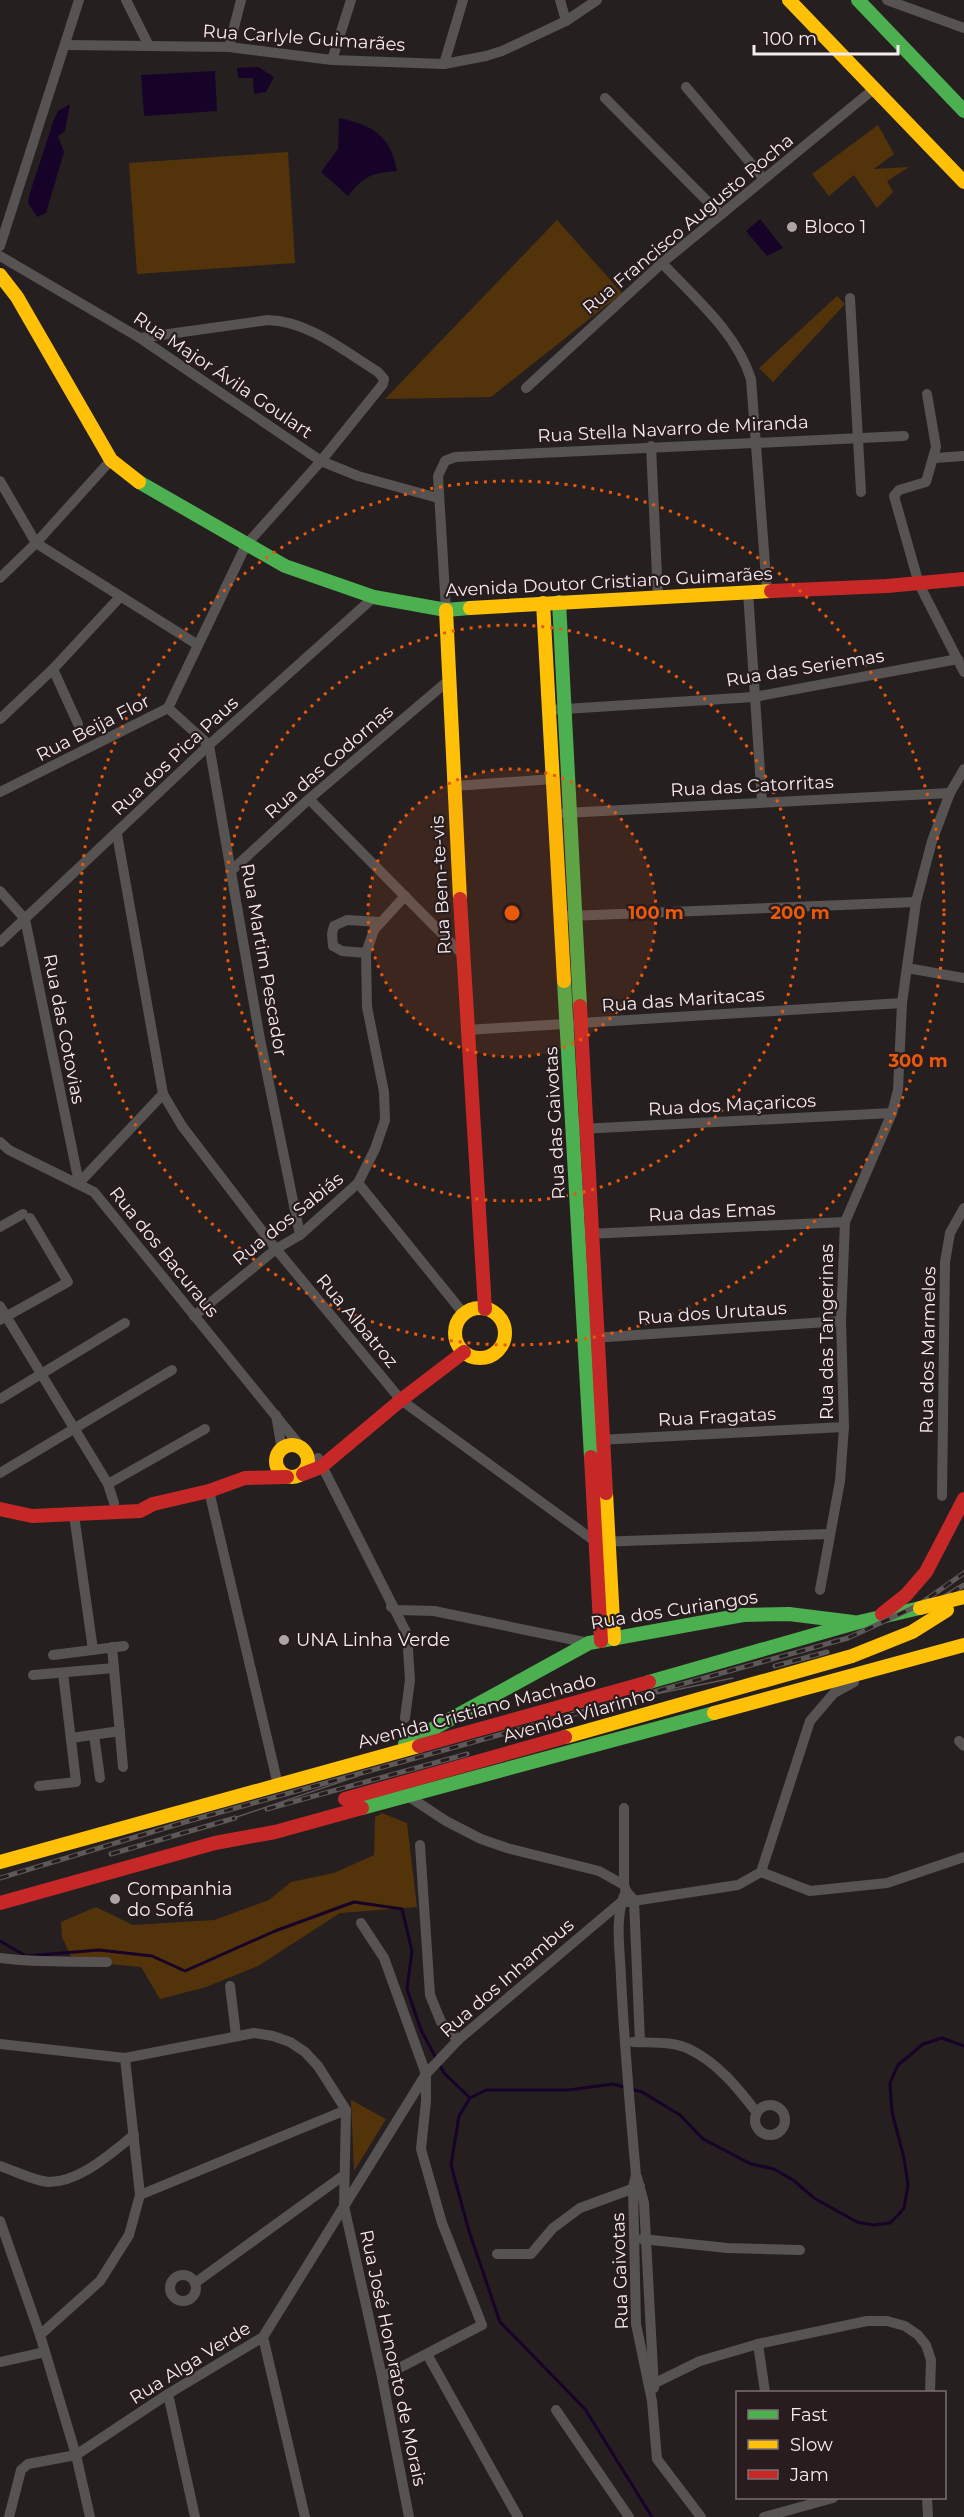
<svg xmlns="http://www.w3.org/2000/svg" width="964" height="2517" font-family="Montserrat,sans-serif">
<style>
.green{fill:#53330a}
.water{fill:#170328}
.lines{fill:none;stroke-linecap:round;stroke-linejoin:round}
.stream{stroke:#170328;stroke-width:3}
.street{stroke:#565352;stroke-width:10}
.fast{stroke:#4caf50;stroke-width:14}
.slow{stroke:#ffc107;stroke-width:14}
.jam{stroke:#c62828;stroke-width:14}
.tram{stroke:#5d5959;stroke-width:1.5}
.rail-casing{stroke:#5d5959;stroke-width:5}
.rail{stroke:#291c1e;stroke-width:3;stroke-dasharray:9;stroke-linecap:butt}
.slow-bridge{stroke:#ffc107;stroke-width:14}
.ring{fill:none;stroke:#e8590c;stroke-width:3;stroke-dasharray:3 6}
.poi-dot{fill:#ada4a5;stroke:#291c1e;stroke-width:2}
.labels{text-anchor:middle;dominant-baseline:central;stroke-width:4.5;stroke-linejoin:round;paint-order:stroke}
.street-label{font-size:18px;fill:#f5eced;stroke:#291c1e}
.poi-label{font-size:18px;fill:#f5eced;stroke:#291c1e;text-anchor:start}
.centre{fill:#e8590c;stroke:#291c1e;stroke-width:3}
.ring-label{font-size:18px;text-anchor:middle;font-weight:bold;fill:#e8590c;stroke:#291c1e;stroke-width:4.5;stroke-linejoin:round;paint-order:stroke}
</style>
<rect width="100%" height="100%" fill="#261f20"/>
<!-- green -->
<g class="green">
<path d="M878,125l16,29 -20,15 35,-2 -22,14 6,11 -16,16 -23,-33 -25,21 -17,-22z"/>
<path d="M288,152l7,111 -158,11 -8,-111z"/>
<path d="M557,220l65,73 -131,104 -106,2z"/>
<path d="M837,296l8,8 -72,78 -14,-14z"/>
<path d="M382,1813l25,10 10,84 -77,6 -82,53 -52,21 -46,12 -19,-32 -68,-6 -11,-24 -1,-15 35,-15 37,18 81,-5 55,-20 22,-18 43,-9 40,-18 1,-38z"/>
<path d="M351,2100l35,19 -32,52z"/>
</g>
<!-- water -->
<g class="water">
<path d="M258,67l16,10 -8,15 -12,2 -1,-16h-15l-1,-10z"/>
<path d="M215,71l2,40 -73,5 -3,-41z"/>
<path d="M70,104l-5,27 -7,5 6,16 -18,61 -9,4 -9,-14 1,-7 25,-77 4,-8z"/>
<path d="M339,118c33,7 52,17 58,53 -26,2 -33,5 -49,25l-27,-24 17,-23z"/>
<path d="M760,219l23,29 -16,8 -21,-25z"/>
</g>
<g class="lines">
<!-- stream -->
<g class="stream">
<path d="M0,1941l26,15 73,-6 53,6 33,15 90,-40 79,-29 48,7 10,42 -5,38 14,41 23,43 26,25"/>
<path d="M652,2517l-67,-108 -85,-87 -31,-91 -18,-66 8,-49 11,-18 16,-8h83l44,-6 29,8 38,23 23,24 48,25 23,5 19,11 21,18 43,24 16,3 17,-2 9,-9 5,-6 4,-23 -4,-27 -12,-46 -2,-29 8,-18 25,-21 19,-6 22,8"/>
</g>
<!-- street -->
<g class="street">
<path d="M126,0l23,46"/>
<path d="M560,0l6,21"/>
<path d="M887,0l77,28"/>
<path d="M67,45l162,2 103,13 112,4 42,-8 16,-5 64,-30 31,-21"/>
<path d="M229,47l12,-47"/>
<path d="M332,60l19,-60"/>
<path d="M444,64l19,-64"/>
<path d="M686,87l78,92"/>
<path d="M605,98l116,117"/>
<path d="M0,246l79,-246"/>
<path d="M0,256l140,82 181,123 37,15 80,22"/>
<path d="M662,263c33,35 74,69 89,116l16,212"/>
<path d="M850,298l11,194"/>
<path d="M526,388l136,-125 213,-175"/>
<path d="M927,394l9,53 -10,35 -27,8 -5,6 25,88 45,88"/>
<path d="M651,446l7,151"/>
<path d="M935,458l29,-2"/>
<path d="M0,481l36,62 162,102"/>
<path d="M0,578l36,-35 75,-83"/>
<path d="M748,592l14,210"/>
<path d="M446,610l-8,-134 7,-15 10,-4 449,-21"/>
<path d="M53,669l25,55"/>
<path d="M168,708l41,37 51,294 40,196"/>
<path d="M549,710l205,-13 204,-38"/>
<path d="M0,719l53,-50 67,-72"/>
<path d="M455,786l99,-7"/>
<path d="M0,792l168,-84 78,-163 75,-84 62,-77 1,-5 -6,-7c-34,-21 -70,-51 -110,-52l-128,18"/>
<path d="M309,799l154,156"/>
<path d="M564,813l386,-20"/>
<path d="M117,834l46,260 19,32 94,123 125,151 195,142 234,-8"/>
<path d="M231,871l78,-72 140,-119"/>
<path d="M0,891l25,28 54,264"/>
<path d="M569,916l347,-14"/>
<path d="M0,942l209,-197 165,-148"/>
<path d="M366,953l-24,-2 -9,-5 -1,-12 2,-8 13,-6 33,2"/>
<path d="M907,968l57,10"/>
<path d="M467,1030l435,-27"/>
<path d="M580,1129l312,-16"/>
<path d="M0,1142l9,8 85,42 207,255"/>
<path d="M79,1183l84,-89"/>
<path d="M358,1183l106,131"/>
<path d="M0,1227l23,-13"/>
<path d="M588,1234l257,-12"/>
<path d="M0,1306l108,178 6,19"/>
<path d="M194,1316l82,-67 24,-14 58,-52 17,-34 10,-29 -1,-28 -17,-85 -1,-54 8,-23 31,-34"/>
<path d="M0,1320l68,-38 -38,-64"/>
<path d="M593,1338l248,-17"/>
<path d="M0,1399l125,-76"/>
<path d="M276,1415l5,29 -2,7"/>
<path d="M598,1440l246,-13"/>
<path d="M318,1458l89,176 3,46 -5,38"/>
<path d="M0,1473l172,-103"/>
<path d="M108,1484l97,-55"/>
<path d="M209,1491l69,294"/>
<path d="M942,1496l3,-234 5,-29 14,-25"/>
<path d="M74,1515l19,135"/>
<path d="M820,1590l20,-109 4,-54 -3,-106 4,-99 47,-109 6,-23 4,-87 14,-101 16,-61 18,-48 14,-24"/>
<path d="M391,1607l6,3 37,1 155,32"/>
<path d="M112,1647l11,120"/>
<path d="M53,1655l71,-9"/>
<path d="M33,1675l81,-7"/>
<path d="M94,1735l6,43"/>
<path d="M71,1738l49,-7"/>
<path d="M959,1741l5,5"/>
<path d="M39,1786l37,-4 -13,-109"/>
<path d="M408,1796l38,25 35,18 26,9 92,23 25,14"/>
<path d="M624,1808v77l2,6 8,9 6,142"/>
<path d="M420,1845l10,150 11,27 17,18"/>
<path d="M761,1872l49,-151 24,-28 20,-11"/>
<path d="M761,1872l49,19 77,-8 77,-26"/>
<path d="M626,1891c-12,25 -6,58 -5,86 3,66 9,132 15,198l-3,12 3,137 16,77 5,58 44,58"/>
<path d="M361,1923l23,35 42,116v27l-5,48 21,74 40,102 -100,52"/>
<path d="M0,1958c36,5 71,3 107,4"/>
<path d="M230,1986l6,49"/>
<path d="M633,2042c18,1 40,-1 56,7 29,14 49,39 68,64"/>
<path d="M0,2044l125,14 129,-25 19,3 17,6 15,10 13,14 28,44 -2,96 38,171 27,140"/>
<circle cx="770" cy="2120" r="15"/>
<path d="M0,2166c15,5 34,15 49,16 31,0 62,-29 85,-47"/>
<path d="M637,2177l7,26 10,185"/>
<path d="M140,2195l206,-85"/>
<path d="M0,2221l40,114 36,120 14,62"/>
<path d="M642,2239l85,9 73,2"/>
<path d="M497,2254h34l22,-26 27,-20 60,-22"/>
<circle cx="183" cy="2288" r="13"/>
<path d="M195,2283l149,-108"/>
<path d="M40,2335l60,-54 29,-46 11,-40 -15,-137"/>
<path d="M263,2337l42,180"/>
<path d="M758,2344l7,48"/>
<path d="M427,2354l91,163"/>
<path d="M0,2362l45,-10"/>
<path d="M649,2386l51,-25 58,-17 109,-23h20l18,5 13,9 8,10 5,15 -1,32"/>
<path d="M168,2394l27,123"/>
<path d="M556,2410l73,107"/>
<path d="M927,2498l1,19"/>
<path d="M9,2517l12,-47 7,-6 48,-9 92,-61 95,-57 163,-263 32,-34 162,-137 118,-18 23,-13"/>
<path d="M764,2517l69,-19"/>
</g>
<!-- fast -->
<g class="fast">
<path d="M858,0l106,111"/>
<path d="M139,482l146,84 89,31 72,13 24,-2"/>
<path d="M559,602l21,404"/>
<path d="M564,981l27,476"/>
<path d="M649,1682l210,-60 61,-14"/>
<path d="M405,1744l184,-101 154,-28 46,-1 64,8"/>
<path d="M362,1808l352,-95"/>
</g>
<!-- slow -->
<g class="slow">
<path d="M789,0l175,182"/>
<path d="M0,275l17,22 94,163 28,22"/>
<path d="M543,603l21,378"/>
<path d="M470,608l301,-17"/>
<path d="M446,610l14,289"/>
<circle cx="480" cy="1333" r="25"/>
<circle cx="292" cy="1461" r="16"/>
<path d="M606,1493l8,146"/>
<path d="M714,1713l250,-68"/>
<path d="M565,1737l287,-81 60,-24 35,-22"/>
<path d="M0,1862l419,-116"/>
</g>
<!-- jam -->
<g class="jam">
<path d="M771,591l116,-5 77,-7"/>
<path d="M460,899l25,410"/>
<path d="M580,1006l26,487"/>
<path d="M591,1457l10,184"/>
<path d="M303,1474l18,-7 80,-67 63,-48"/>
<path d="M0,1509l32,7 108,-5 13,-7 56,-13 36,-13 42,-1"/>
<path d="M882,1614l24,-19 20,-23 38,-73"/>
<path d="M419,1746l230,-64"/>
<path d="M345,1799l220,-62"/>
<path d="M0,1903l215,-60 60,-11 87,-24"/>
</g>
<!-- tram -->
<g class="tram">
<path d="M641,1697l92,-19"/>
<path d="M225,1821l133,-45"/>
</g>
<!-- rail casing -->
<g class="rail-casing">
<g id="rail">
<path d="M936,1602l28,-17"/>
<path d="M775,1666l52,-14"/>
<path d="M267,1809l200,-55"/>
<path d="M111,1854l124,-36"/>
<path d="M0,1878l185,-56 663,-184 69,-32 47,-33"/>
</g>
</g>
<!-- rail -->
<use href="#rail" class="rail"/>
<!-- slow-bridge -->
<path class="slow-bridge" d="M920,1608l44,-11"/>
</g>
<!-- distance rings -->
<circle cx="512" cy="913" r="144" fill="#e8590c" fill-opacity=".12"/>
<g class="ring">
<circle cx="512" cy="913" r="144"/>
<circle cx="512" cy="913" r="288"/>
<circle cx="512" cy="913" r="432"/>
</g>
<!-- markers -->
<g class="poi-dot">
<circle cx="792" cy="227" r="6"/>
<circle cx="284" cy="1640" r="6"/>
<circle cx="115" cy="1899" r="6"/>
</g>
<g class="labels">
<!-- street labels -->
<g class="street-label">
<text transform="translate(304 38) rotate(4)">Rua Carlyle Guimarães</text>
<text transform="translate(688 224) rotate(-40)">Rua Francisco Augusto Rocha</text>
<text transform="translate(223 375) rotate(34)">Rua Major Ávila Goulart</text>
<text transform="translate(673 429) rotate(-3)">Rua Stella Navarro de Miranda</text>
<text transform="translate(609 582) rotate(-3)">Avenida Doutor Cristiano Guimarães</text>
<text transform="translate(805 668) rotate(-9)">Rua das Seriemas</text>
<text transform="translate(93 728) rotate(-27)">Rua Beija Flor</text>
<text transform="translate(175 756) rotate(-43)">Rua dos Pica Paus</text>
<text transform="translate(329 762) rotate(-41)">Rua das Codornas</text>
<text transform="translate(752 786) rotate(-3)">Rua das Catorritas</text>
<text transform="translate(441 885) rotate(-93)">Rua Bem-te-vis</text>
<text transform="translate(264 960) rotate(80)">Rua Martim Pescador</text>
<text transform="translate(683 1000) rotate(-4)">Rua das Maritacas</text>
<text transform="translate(64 1029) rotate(79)">Rua das Cotovias</text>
<text transform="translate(732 1105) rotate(-3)">Rua dos Maçaricos</text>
<text transform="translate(555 1123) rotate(-93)">Rua das Gaivotas</text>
<text transform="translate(712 1212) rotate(-3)">Rua das Emas</text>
<text transform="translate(288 1219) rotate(-39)">Rua dos Sabiás</text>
<text transform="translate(164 1252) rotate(51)">Rua dos Bacuraus</text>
<text transform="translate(712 1313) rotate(-4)">Rua dos Urutaus</text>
<text transform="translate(357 1321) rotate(50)">Rua Albatroz</text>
<text transform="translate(827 1332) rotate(-90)">Rua das Tangerinas</text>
<text transform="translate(928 1350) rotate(-89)">Rua dos Marmelos</text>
<text transform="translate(717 1417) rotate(-3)">Rua Fragatas</text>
<text transform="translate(674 1610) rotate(-9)">Rua dos Curiangos</text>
<text transform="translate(477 1711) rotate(-15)">Avenida Cristiano Machado</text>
<text transform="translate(579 1715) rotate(-16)">Avenida Vilarinho</text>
<text transform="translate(507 1978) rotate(-41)">Rua dos Inhambus</text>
<text transform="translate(620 2271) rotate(-92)">Rua Gaivotas</text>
<text transform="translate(393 2358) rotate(78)">Rua José Honorato de Morais</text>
<text transform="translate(190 2363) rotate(-32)">Rua Alga Verde</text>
</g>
<!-- poi labels -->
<g class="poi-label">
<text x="804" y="227">Bloco 1</text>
<text x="296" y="1640">UNA Linha Verde</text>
<text x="127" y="1889">Companhia<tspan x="127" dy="21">do Sofá</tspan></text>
</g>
</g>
<circle cx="512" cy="913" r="9" class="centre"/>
<g class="ring-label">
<text x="656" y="919">100 m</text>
<text x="800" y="919">200 m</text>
<text x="918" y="1067">300 m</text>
</g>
<!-- legend -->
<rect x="736" y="2391" width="210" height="108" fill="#291c1e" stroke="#7b6f71" stroke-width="1.5"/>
<rect x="748" y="2410" width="30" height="9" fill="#4caf50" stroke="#7b6f71" stroke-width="1.5"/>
<text x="790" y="2421" font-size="18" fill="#f5eced">Fast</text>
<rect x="748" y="2440" width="30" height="9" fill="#ffc107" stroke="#7b6f71" stroke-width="1.5"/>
<text x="790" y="2451" font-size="18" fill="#f5eced">Slow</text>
<rect x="748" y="2470" width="30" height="9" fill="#c62828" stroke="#7b6f71" stroke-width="1.5"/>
<text x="790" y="2481" font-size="18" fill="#f5eced">Jam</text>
<!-- scale -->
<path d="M754 45v9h144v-9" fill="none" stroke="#f5eced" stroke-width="3"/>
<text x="763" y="45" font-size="18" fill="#f5eced" stroke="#291c1e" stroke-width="4.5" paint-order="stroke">100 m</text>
</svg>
